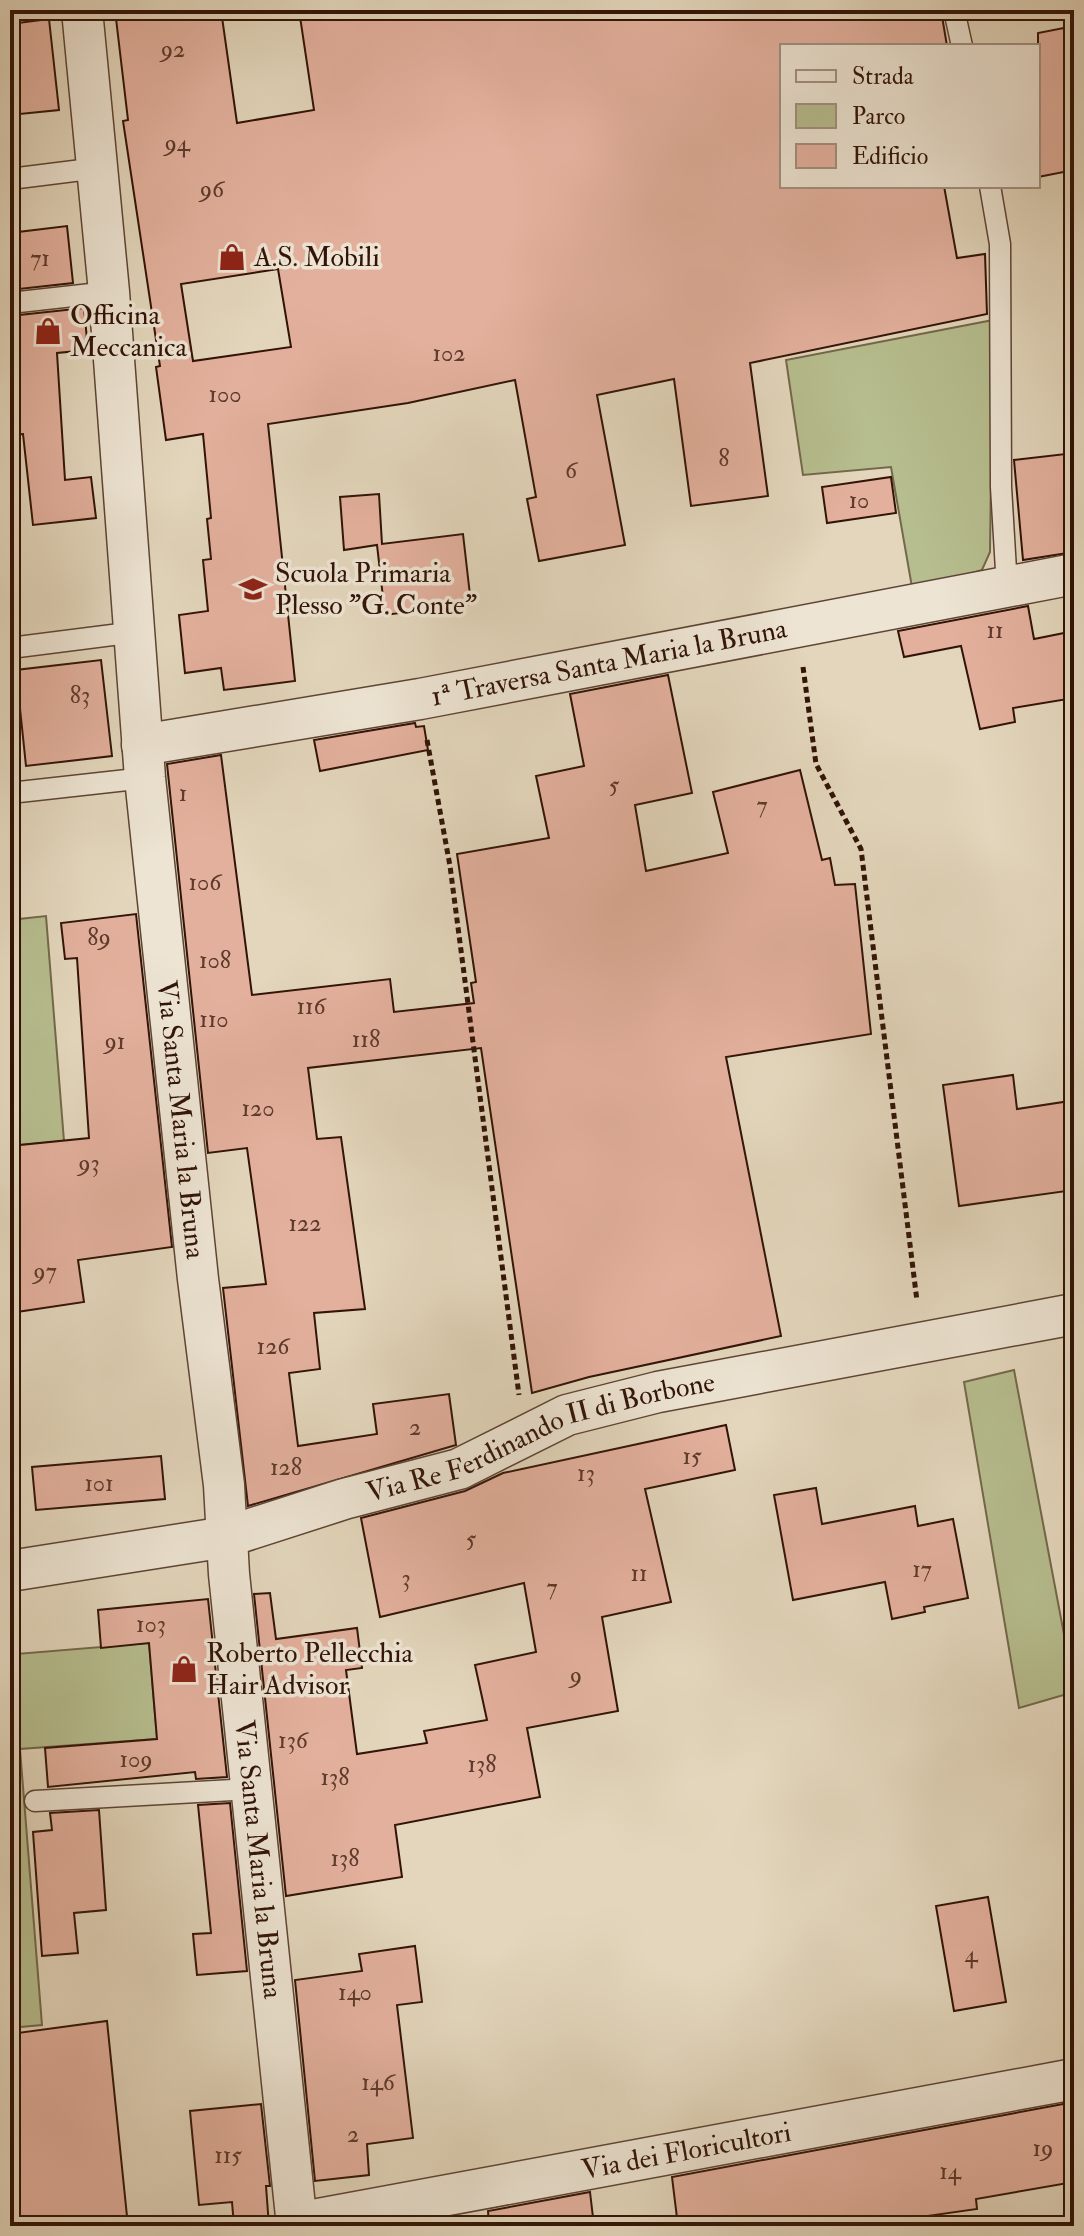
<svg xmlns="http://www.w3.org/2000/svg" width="1084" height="2236" font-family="'IM FELL Double Pica',serif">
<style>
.green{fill:#b6bd8e;stroke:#74684a;stroke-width:2}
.building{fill:#e3b09d;stroke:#321307;stroke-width:2;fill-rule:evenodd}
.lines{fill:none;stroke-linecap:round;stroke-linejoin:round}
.lane-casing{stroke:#5e4434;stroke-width:23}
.street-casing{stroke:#5e4434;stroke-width:43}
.path{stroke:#321307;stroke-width:5;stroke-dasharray:6 4;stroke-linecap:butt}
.lane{stroke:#ede4d3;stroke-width:20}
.street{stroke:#ede4d3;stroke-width:40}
.labels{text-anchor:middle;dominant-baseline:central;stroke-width:7;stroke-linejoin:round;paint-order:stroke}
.number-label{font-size:24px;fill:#5e3a2c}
.poi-label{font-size:28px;fill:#321307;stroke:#ede4d3;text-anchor:start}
.street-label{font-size:28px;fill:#321307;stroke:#ede4d3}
</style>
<rect width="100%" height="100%" fill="#e3d6bc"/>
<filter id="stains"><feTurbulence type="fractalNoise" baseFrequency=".0025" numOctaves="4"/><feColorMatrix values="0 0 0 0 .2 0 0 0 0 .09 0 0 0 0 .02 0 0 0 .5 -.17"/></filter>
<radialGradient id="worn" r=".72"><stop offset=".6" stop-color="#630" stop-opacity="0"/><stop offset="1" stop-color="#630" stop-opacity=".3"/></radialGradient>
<!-- green -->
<g class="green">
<path d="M993,320l-3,232 -8,18 -69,23 -22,-126 -88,8 -17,-115z"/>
<path d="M46,916l18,225 -54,5v-226z"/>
<path d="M1014,1370l60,317v5l-55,16 -55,-326z"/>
<path d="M10,1604l7,50 132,-11 8,96 -137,10 22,276 -32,3z"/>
</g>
<!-- building -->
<g class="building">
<path d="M115,10h106l16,113 77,-13 -15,-100h642l6,36h-165v140h162l13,72 28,-4 2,60 -237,49 18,133 -77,10 -17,-127 -77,16 28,150 -86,16 -12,-62 9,-2 -21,-117 -107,23 -140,21 27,257 -71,9 -3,-22 -36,5 -6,-58 29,-4 -5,-51 8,-1 -4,-40 4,-1 -8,-84 -37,6 -10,-73 4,-1 -37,-245 5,-1zM278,269l13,78 -98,14 -12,-77z"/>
<path d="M49,19l10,91 -49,5v-91z"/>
<path d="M1074,26v144l-36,7v-144z"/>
<path d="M67,226l6,57 -63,7v-57z"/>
<path d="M84,308l4,42 -31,3 8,127 26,-3 5,41 -63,7 -10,-91 -13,1v-119z"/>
<path d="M1074,453v99l-51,8 -9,-100z"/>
<path d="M891,477l5,36 -69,10 -5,-36z"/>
<path d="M379,494l3,50 81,-10 8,70 -86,11 -8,-70 -33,5 -4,-53z"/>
<path d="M1028,606l6,33 40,-8v67l-61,10 2,14 -35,7 -19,-83 -57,11 -6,-26z"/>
<path d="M101,660l11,96 -86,10 -10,-96z"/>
<path d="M668,675l24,118 -57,12 11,66 82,-18 -15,-61 87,-22 22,90 8,-2 5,27 20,-1 16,150 -145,23 55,279 -192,41 -57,16 -51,-345 -173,20 9,71 24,-2 24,172 -51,4 6,56 -31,4 9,73 79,-12 -4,-30 76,-10 7,51 -208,61 -25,-218 43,-4 -19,-136 -39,5 -41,-389 54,-9 31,240 138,-16 4,33 80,-9 -3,-20 5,-1 -19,-128 92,-16 -13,-62 48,-10 -14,-72z"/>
<path d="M415,723l1,4 8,-1 4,24 -108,21 -6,-31z"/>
<path d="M136,914l36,333 -94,13 6,42 -74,11v-167l79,-8 -12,-180 -12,1 -4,-36z"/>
<path d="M1013,1075l4,34 53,-8 4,28v61l-115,16 -16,-121z"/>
<path d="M726,1425l9,45 -90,19 26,113 -69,15 16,94 -91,17 13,69 -145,28 7,52 -116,19 -32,-302 16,-1 6,46 81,-11 5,40 -16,2 11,84 70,-11 -3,-12 63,-11 -12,-55 61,-13 -12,-69 -144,34 -19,-99 104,-27 38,-18z"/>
<path d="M161,1456l4,43 -129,11 -4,-43z"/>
<path d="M816,1488l6,36 93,-18 3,20 35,-7 15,79 -44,9 1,5 -33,7 -7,-37 -92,18 -19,-105z"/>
<path d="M208,1599l19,178 -31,2 -1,-7 -147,15 -3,-39 112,-9 -8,-96 -48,5 -3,-38z"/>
<path d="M230,1803l17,168 -50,4 -4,-41 18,-1 -13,-128z"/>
<path d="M99,1810l7,100 -32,3 4,40 -36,3 -9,-124 19,-2 -2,-17z"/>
<path d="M988,1897l18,105 -52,9 -18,-105z"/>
<path d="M415,1946l7,56 -25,3 16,133 -46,6 2,31 -54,6 -20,-201 67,-9 -3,-17z"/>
<path d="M107,2021l21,205h-118v-192z"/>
<path d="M1074,2102v80l-98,17 1,10 -64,9 1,8h-236l-6,-49z"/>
<path d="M261,2104l9,82h-4l3,40h-35l-2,-24 -33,3 -9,-94z"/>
<path d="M590,2192l4,34h-105l-1,-15z"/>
</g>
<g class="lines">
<!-- lane casing -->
<g class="lane-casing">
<g id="lane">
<path d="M954,10l8,36"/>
<path d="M10,179l88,-11"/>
<path d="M990,186l10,58 1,243 6,100"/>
<path d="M10,303l99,-11"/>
<path d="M10,648l126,-16"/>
<path d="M10,793l135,-15"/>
<path d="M35,1801l216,-12"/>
</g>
</g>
<!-- street casing -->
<g class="street-casing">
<g id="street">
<path id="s1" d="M82,10l27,282 36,486 53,501 26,206 5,89 68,652"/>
<path d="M142,745l278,-46 654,-125"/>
<path id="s2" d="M10,1571l216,-34 118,-38 115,-30 108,-54 91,-23 416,-78"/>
<path id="s3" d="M297,2223l777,-144"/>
</g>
</g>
<!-- path -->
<g class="path">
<path d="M803,667l13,97 45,85 56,452"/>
<path d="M427,740l23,126 69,529"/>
</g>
<!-- lane -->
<use href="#lane" class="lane"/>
<!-- street -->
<use href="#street" class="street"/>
</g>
<!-- icons -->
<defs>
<g id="shop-bare" transform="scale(2.16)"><path d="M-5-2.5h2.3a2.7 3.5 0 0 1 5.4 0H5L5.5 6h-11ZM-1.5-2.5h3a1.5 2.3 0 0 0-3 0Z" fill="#8f2418" stroke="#ede4d3" stroke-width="2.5" paint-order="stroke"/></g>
<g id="school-bare" transform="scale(2.16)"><path d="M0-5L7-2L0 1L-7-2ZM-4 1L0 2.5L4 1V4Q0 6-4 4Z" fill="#8f2418" stroke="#ede4d3" stroke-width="2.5" paint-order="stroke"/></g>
</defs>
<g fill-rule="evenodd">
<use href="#shop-bare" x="232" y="257"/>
<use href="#shop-bare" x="48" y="331"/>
<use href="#school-bare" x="253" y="589"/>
<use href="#shop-bare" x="184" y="1669"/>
</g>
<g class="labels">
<!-- number labels -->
<g class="number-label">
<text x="173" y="49">92</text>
<text x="177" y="143">94</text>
<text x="212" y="189">96</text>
<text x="40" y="258">71</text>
<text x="449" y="353">102</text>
<text x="225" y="394">100</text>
<text x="724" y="458">8</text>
<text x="571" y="470">6</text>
<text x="859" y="500">10</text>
<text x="995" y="630">11</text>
<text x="80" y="695">83</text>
<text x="614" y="785">5</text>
<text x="183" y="793">1</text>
<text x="762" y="805">7</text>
<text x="205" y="882">106</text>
<text x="99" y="937">89</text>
<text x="215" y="960">108</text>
<text x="311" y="1006">116</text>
<text x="214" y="1019">110</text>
<text x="366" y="1039">118</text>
<text x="115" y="1041">91</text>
<text x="258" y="1108">120</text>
<text x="89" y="1163">93</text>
<text x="305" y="1223">122</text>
<text x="45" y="1271">97</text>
<text x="273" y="1346">126</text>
<text x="415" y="1427">2</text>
<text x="692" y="1456">15</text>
<text x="286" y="1467">128</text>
<text x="586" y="1473">13</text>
<text x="99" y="1483">101</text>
<text x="471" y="1539">5</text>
<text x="922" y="1569">17</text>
<text x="639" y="1573">11</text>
<text x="406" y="1578">3</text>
<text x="552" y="1587">7</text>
<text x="151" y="1624">103</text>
<text x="576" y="1675">9</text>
<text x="293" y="1740">136</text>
<text x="136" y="1759">109</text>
<text x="482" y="1764">138</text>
<text x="335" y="1777">138</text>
<text x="345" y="1858">138</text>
<text x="971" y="1954">4</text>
<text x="355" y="1992">140</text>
<text x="378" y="2082">146</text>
<text x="353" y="2134">2</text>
<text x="1043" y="2148">19</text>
<text x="228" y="2155">115</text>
<text x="950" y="2171">14</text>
</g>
<!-- poi labels -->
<g class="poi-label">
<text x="254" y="257">A.S. Mobili</text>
<text x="70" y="315">Officina<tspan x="70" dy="32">Meccanica</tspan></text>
<text x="275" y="573">Scuola Primaria<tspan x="275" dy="32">Plesso "G. Conte"</tspan></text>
<text x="206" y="1653">Roberto Pellecchia<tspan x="206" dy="32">Hair Advisor</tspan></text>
</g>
<!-- street labels -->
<g class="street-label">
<text transform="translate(609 663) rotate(-11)">1ª Traversa Santa Maria la Bruna</text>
<text stroke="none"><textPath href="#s1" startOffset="1114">Via Santa Maria la Bruna</textPath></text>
<text stroke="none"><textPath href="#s2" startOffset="550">Via Re Ferdinando II di Borbone</textPath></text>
<text stroke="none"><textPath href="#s1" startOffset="1858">Via Santa Maria la Bruna</textPath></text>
<text stroke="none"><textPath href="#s3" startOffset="396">Via dei Floricultori</textPath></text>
</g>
</g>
<!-- margin -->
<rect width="1084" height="2236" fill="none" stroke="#e3d6bc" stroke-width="40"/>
<rect x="12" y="12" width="1060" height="2212" fill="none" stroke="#321307" stroke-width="4"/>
<rect x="20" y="20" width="1044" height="2196" fill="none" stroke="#321307" stroke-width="2"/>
<!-- legend -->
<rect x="780" y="44" width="260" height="144" fill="#ede4d3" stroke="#a29081" stroke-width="2"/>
<rect x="796" y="70" width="40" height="12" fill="#ede4d3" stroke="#a29081" stroke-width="2"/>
<text x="852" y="84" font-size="24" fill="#321307">Strada</text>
<rect x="796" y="104" width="40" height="24" fill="#b6bd8e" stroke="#a29081" stroke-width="2"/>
<text x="852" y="124" font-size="24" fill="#321307">Parco</text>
<rect x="796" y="144" width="40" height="24" fill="#e3b09d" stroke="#a29081" stroke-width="2"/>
<text x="852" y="164" font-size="24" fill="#321307">Edificio</text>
<rect width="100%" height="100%" filter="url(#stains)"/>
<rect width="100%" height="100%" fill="url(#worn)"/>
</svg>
